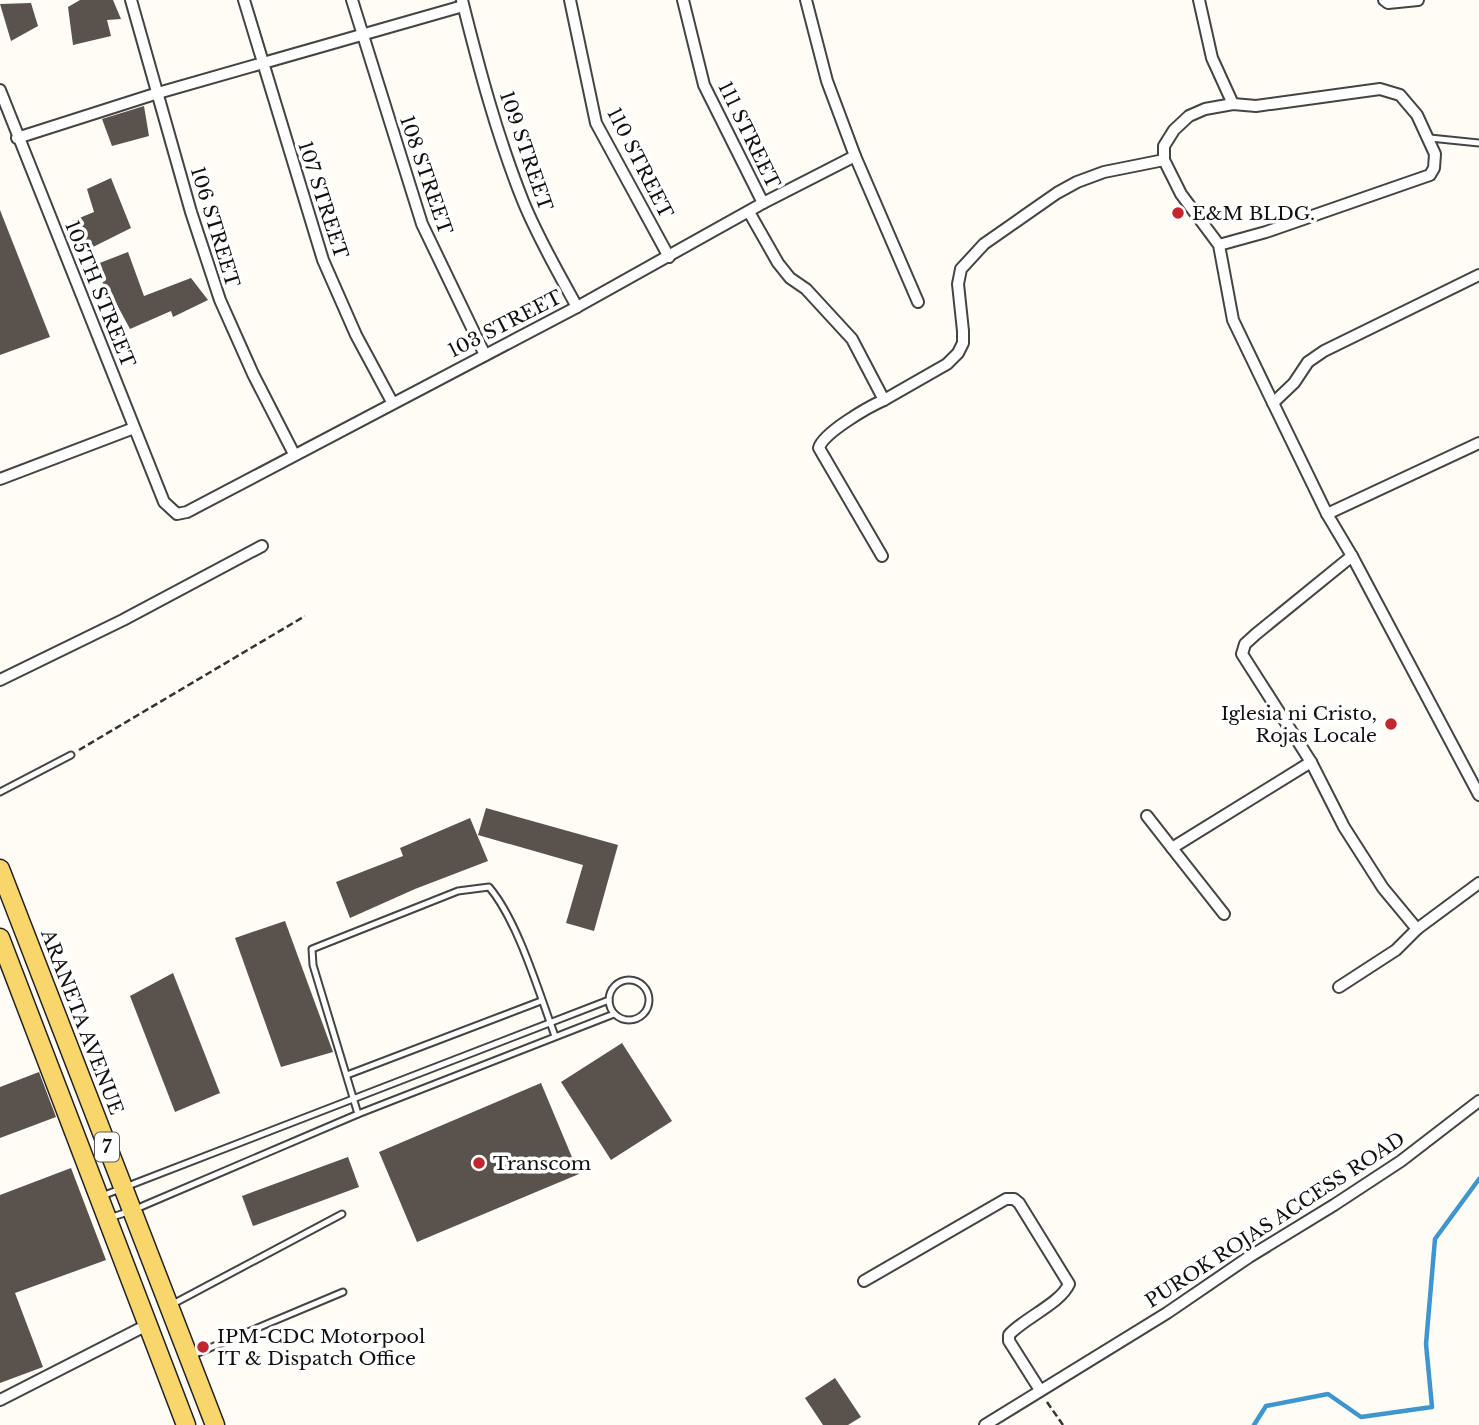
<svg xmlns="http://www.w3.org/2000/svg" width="1479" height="1425" font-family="'Libre Baskerville',serif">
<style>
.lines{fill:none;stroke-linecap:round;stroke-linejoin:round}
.stream{stroke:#3f96cf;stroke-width:4.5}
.building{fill:#5a524d}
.lane-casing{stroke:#444;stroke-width:9}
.street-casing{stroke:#444;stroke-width:14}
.primary-casing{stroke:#222;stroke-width:21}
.path{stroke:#333;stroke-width:2.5;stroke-dasharray:7 3.5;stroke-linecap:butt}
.lane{stroke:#fff;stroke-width:5}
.street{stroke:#fff;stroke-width:10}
.primary{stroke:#f9d66b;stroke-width:18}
.poi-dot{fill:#c4262e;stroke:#fff;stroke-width:2.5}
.labels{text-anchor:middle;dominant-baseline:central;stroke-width:7;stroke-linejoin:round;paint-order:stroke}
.shield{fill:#fff;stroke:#585858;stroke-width:2}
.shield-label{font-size:18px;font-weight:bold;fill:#111}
.street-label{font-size:19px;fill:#111;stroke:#fff}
.poi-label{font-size:19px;fill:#111;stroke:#fff;text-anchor:start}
</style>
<rect width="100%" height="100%" fill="#fffdf5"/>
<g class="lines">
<!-- stream -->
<path class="stream" d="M1254,1425l12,-19 62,-12 33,23 71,-10 -6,-63 9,-105 44,-60"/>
</g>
<!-- building -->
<g class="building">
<path d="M80,0h33l8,19 -14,1 4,16 -38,9 -5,-38z"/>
<path d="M31,3l7,23 -27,15 -11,-37z"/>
<path d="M144,106l5,30 -37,10 -10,-27z"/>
<path d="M111,178l20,50 -48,24 -11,-31 22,-9 -7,-23z"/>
<path d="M0,210l50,127 -50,18z"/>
<path d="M128,252l16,44 47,-18 17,22 -35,17 -2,-6 -41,18 -14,-26 -6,3 -13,-42z"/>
<path d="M486,808l132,37 -24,86 -28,-8 17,-58 -105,-30z"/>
<path d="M470,818l18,43 -73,28 -65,29 -14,-36 67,-26 -3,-8z"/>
<path d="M285,921l48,131 -52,15 -46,-129z"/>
<path d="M173,973l47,120 -45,19 -45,-116z"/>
<path d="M622,1043l50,78 -61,39 -50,-78z"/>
<path d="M39,1072l17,45 -56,21v-51z"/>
<path d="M541,1083l38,91 -162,68 -38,-90z"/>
<path d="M348,1157l11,30 -106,39 -11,-30z"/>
<path d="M71,1168l35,92 -91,33 28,74 -43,16v-188z"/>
<path d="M835,1378l26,39 -13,8h-25l-18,-27z"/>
</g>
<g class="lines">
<!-- lane casing -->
<g class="lane-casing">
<g id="lane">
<path d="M1430,138l49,5"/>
<path d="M0,792l71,-37"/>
<circle cx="629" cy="1000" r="20"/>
<path d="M347,1075l194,-74"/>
<path d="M358,1114l-45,-149 -1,-16 146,-58 31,-4c29,34 50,106 66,149"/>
<path d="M102,1196l507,-196"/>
<path d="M109,1218l22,-7 227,-97 256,-100"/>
<path d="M171,1305l171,-91"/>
<path d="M193,1355l150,-63"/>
</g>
</g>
<!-- street casing -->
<g class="street-casing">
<g id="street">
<path d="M131,0l60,212 29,88 33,74 41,80"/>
<path d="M244,0l79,260 33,75 36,67"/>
<path d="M352,0l70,224 63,131"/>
<path d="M462,0c17,68 35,136 61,201 15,37 35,71 54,106"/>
<path d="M570,0l26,123 73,134"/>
<path d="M683,0l21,85 59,118"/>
<path d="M806,0l21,81 28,75 63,146"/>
<path d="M1199,0l13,58 21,46"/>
<path d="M1384,0l4,3 30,-3"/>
<path d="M0,90l164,412 13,12 10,-2 390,-205 186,-104 92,-47"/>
<path d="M17,138l141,-45 305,-87"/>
<path d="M749,212l29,51 12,15 16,11 46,50 32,61c-16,7 -61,33 -65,48l63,108"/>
<path d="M1219,245l47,-13 164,-57 4,-7 1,-14 -18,-39 -17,-20 -20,-6 -124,17 -23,-2 -28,5 -16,7 -15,14 -10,16v14l17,34 38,51 14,75 40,83 54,111 25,42 127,239"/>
<path d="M884,400l63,-36 11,-11 5,-10v-12l-5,-47 3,-15 23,-25 73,-51 20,-11 27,-10 60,-12"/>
<path d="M1273,403l21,-20 14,-21 16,-11 155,-76"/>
<path d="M0,479l134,-51"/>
<path d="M1327,514l152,-71"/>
<path d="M1352,556l-96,78 -11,10 -3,10 69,108 33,65 39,61 34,41"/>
<path d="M0,680l123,-60 139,-74"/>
<path d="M1147,816l25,32"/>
<path d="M1224,914l-52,-66 139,-86"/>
<path d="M1339,987l57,-37 21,-21 62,-46"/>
<path d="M864,1281l142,-82h8l5,4 50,81c-9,20 -45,34 -60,51v6l31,49"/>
<path d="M0,1400l147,-75"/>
<path d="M985,1425l182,-112 82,-56 85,-52 67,-44 78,-60"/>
</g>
</g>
<!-- primary casing -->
<g class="primary-casing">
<g id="primary">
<path d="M0,869l215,556"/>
<path d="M0,938l186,487"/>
</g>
</g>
<!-- path -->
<g class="path">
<path d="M79,750l226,-134"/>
<path d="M1047,1402l16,23"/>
</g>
<!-- lane -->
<use href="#lane" class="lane"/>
<!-- street -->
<use href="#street" class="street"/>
<!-- primary -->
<use href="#primary" class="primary"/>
</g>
<!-- markers -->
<g class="poi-dot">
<circle cx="1178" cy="213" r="7"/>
<circle cx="1391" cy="724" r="7"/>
<circle cx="479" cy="1163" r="7"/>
<circle cx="203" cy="1347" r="7"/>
</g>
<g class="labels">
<!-- shield labels -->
<rect class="shield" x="95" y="1132.5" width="24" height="29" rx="5"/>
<g class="shield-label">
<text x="107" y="1147">7</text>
</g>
<!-- street labels -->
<g class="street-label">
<text transform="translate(749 135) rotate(64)">111 STREET</text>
<text transform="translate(526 151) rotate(71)">109 STREET</text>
<text transform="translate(640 163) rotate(63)">110 STREET</text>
<text transform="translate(426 175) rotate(71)">108 STREET</text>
<text transform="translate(323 200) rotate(72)">107 STREET</text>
<text transform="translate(215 227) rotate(73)">106 STREET</text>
<text transform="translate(100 294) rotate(68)">105TH STREET</text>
<text transform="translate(505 324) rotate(-27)">103 STREET</text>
<text transform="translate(82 1022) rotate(69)">ARANETA AVENUE</text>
<text transform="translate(1275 1220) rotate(-33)">PUROK ROJAS ACCESS ROAD</text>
</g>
<!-- poi labels -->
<g class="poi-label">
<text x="1192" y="213">E&amp;M BLDG.</text>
<text x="1377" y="713" text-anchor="end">Iglesia ni Cristo,<tspan x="1377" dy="22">Rojas Locale</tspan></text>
<text x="493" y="1163">Transcom</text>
<text x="217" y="1336">IPM-CDC Motorpool<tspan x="217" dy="22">IT &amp; Dispatch Office</tspan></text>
</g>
</g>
</svg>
